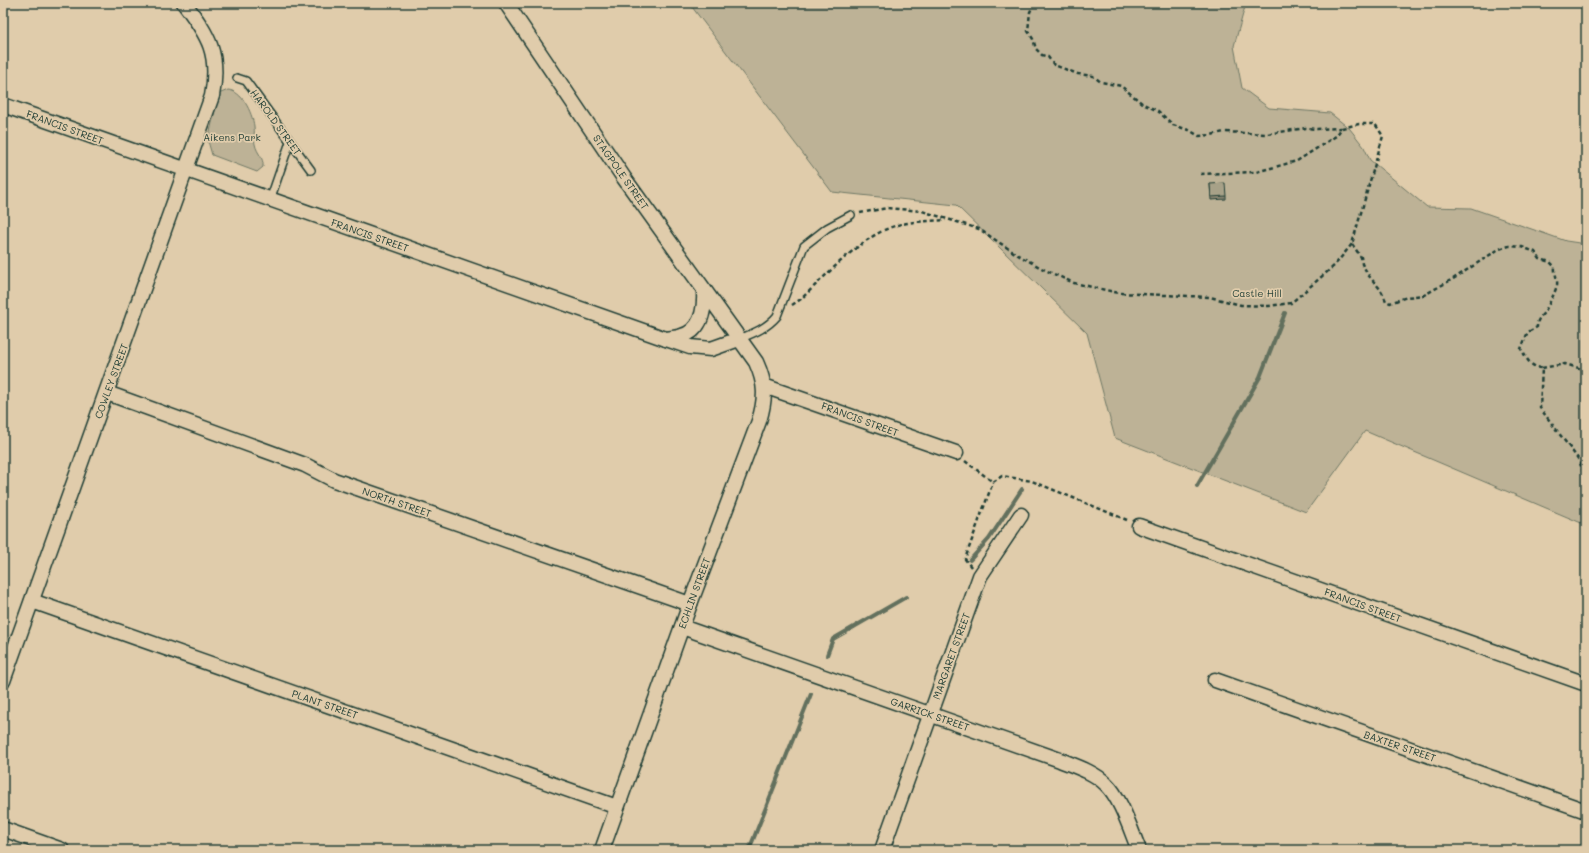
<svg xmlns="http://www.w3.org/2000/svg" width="1589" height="853" font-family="Mali,sans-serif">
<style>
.green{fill:#bdb296;stroke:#6e7865}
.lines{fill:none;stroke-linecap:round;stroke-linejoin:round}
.stream{stroke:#626f5d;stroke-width:4}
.lane-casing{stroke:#1f3d34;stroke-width:10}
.street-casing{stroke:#1f3d34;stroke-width:17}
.path{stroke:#1f3d34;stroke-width:2.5;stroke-dasharray:4 3;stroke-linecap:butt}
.lane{stroke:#e0ccab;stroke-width:7}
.street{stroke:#e0ccab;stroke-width:14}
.wall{fill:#908a75;stroke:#1f3d34}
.building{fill:#a7a188;stroke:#1f3d34}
.labels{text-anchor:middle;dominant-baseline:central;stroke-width:3.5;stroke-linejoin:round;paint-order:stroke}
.street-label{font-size:10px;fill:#1f3d34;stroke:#e0ccab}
.park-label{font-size:10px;fill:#274339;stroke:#e0ccab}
</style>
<rect width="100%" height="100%" fill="#e0ccab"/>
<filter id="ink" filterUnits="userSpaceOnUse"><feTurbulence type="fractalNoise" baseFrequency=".025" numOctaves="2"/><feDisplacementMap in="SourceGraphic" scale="8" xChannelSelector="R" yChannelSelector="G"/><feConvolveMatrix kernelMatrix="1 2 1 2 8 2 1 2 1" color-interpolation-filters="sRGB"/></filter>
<g filter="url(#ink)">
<!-- green -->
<g class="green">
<path d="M689,3h557l-12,43 8,42 27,20 61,5 20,16 14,18 6,13 57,47 44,1 95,33 20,3v281l-221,-94 -59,81 -191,-74 -28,-105 -131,-128 -124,-13z"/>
<path d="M228,90c14,1 24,22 26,36 1,6 -1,12 1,18 2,10 9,13 8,23l-6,5 -45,-17 -4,-14 10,-45 3,-3z"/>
</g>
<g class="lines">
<!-- stream -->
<g class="stream">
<path d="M1197,486l63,-109 25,-64"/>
<path d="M970,560l19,-21 33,-50"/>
<path d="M827,655l6,-16 73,-42"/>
<path d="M749,850l62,-156"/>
</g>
<!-- lane casing -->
<g class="lane-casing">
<g id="lane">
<path d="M237,78l9,3 65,89"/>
<path d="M270,200l20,-58"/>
<path d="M739,339c15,-6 28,-11 38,-23l27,-70 23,-18 24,-13"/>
</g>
</g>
<!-- street casing -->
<g class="street-casing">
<g id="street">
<path d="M506,3l118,175 132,184c10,22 10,36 3,59l-69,183 -88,246"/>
<path d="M3,105l663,234 24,8 21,2 28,-10"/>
<path d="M666,339c5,-1 11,-1 16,-3 20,-6 23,-28 22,-46"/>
<path d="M764,386l192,67"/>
<path d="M107,393l198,72 29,15 356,124"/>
<path d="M1139,526l447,158"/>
<path d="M32,601l585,206"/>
<path d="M682,627l378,133c15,6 34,12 46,24 15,14 25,47 33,66"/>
<path d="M1215,680l371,131"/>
<path d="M3,681l209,-585c8,-42 -3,-60 -28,-93"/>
<path d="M3,829l59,21"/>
<path d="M882,850l98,-274 41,-61"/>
</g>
</g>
<!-- path -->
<g class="path">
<path d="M1034,3l-4,9 -2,19 5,8 3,10 6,6 6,2 6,8 24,9 15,2 8,6 20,4 22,18 15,7 15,14 16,5 10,6 12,-1 13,-3 43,2 39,-6 11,1 24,-1"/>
<path d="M860,213l27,-5 35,3 57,18 39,26 27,15 29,13 45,10 91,4 31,8 28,1 22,-3 43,-37 18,-22 31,-108 -8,-12h-16l-17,4 -6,8 -39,25 -41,11 -57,2"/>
<path d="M1352,244l9,13 1,7 7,12 12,14 5,11 4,2 17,-6 17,-2 29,-16 46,-30 10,-3 13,1 13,5 5,7 10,3 5,5c-1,6 3,12 2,18 -2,8 -8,19 -12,26 -5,7 -8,8 -8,16l-9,5 -7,17c6,9 8,18 21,19l-2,40 39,52 7,21"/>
<path d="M792,305l9,-6c26,-24 62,-65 97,-74 16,-4 32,-4 48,-5"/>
<path d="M1542,368l23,-4 17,5 4,6"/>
<path d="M965,461l28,21 9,-6 30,5 95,39"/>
<path d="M971,567l-6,-8 28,-77"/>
</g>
<!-- lane -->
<use href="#lane" class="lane"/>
<!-- street -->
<use href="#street" class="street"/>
</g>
<!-- wall -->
<path class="wall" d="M1210,184l16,12v3l-15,1z"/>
<!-- building -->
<path class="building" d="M1225,183l1,13 -15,1 -1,-13z"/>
</g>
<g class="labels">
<!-- street labels -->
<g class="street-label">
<text transform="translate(276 122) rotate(54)">HAROLD STREET</text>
<text transform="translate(65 127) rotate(20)">FRANCIS STREET</text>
<text transform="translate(621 172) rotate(55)">STAGPOLE STREET</text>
<text transform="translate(370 235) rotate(19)">FRANCIS STREET</text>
<text transform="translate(111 381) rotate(-70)">COWLEY STREET</text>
<text transform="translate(860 419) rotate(20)">FRANCIS STREET</text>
<text transform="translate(397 502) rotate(19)">NORTH STREET</text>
<text transform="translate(694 593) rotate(-70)">ECHLIN STREET</text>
<text transform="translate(1363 605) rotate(20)">FRANCIS STREET</text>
<text transform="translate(951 656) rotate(-70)">MARGARET STREET</text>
<text transform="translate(325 704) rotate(19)">PLANT STREET</text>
<text transform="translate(930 714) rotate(19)">GARRICK STREET</text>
<text transform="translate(1400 746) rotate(19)">BAXTER STREET</text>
</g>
<!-- park labels -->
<g class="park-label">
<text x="232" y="137">Aikens Park</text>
<text x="1257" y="293">Castle Hill</text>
</g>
</g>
<!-- margin -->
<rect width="1589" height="853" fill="none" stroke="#e0ccab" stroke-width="16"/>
<rect x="8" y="8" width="1573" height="837" fill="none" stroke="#1f3d34" stroke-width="1.5" filter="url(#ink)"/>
</svg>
